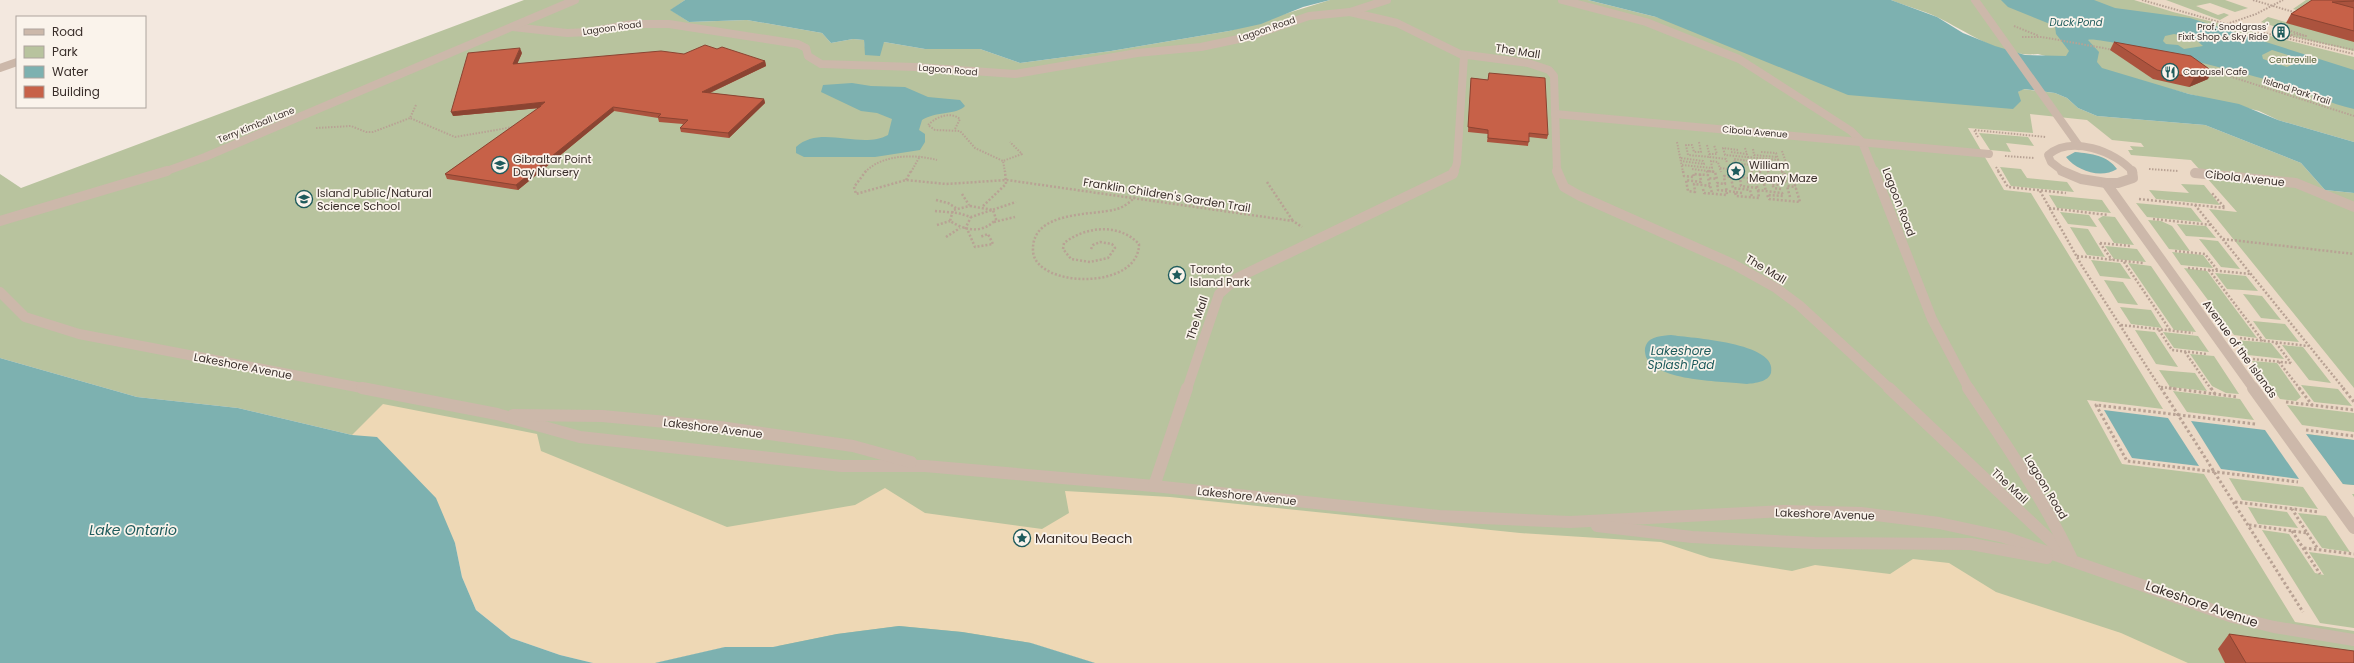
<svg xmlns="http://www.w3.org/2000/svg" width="2354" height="663" font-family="Poppins,sans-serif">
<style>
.green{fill:#b8c39e}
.sand{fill:#eed8b5}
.plaza{fill:#ebd9c6;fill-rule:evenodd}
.water{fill:#7db1b0;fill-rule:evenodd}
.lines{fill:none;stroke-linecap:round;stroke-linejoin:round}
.path-far2{stroke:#b8a294;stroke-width:2;stroke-dasharray:1.5 1.5;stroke-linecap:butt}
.path-far1{stroke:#b8a294;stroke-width:2.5;stroke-dasharray:2 2;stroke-linecap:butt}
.path{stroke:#b8a294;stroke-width:3;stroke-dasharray:2.5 2.5;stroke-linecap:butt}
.lane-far2{stroke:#ccb8aa;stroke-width:8}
.lane-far1{stroke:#ccb8aa;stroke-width:10}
.lane{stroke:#ccb8aa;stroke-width:12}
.street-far2{stroke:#ccb8aa;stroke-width:8}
.street-far1{stroke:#ccb8aa;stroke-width:10}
.street{stroke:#ccb8aa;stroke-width:12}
.wall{fill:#ab533e}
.shaded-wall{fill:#8b4432}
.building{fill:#c76148;stroke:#8b4432}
.labels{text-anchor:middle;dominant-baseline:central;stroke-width:3.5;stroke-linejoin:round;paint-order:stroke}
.far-poi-label{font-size:9px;fill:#392e2a;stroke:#faf3eb;text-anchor:end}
.far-street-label{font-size:9px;fill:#392e2a;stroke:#faf3eb}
.far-park-label{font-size:9px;fill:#4a582d;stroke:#faf3eb}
.far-water-label{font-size:10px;font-style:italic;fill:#1e5b5c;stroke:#faf3eb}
.street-label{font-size:11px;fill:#392e2a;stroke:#faf3eb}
.poi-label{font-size:11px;fill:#392e2a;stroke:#faf3eb;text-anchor:start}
.water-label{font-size:12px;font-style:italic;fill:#1e5b5c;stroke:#faf3eb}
.near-poi-label{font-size:13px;fill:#392e2a;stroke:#faf3eb;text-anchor:start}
.near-street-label{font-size:13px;fill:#392e2a;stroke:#faf3eb}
.near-water-label{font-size:14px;font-style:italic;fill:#1e5b5c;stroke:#faf3eb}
</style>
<rect width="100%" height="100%" fill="#f3e8df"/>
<!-- green -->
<g class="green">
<path d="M524,0h161l-14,10 18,12 58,-2 75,13 9,10 22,-4 11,1 2,15 18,-13 41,7h55l40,14 91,-12 118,-20 101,-31h258l68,17 362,75 5,-3 32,4 12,5 11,10 19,8 108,9 96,38 24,27 29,3v470h-1259l-64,-20 -306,4 -70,16h-62l-216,-226 -25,-2 -114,-27 -101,-11 -137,-39v-184l21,14z"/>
<path d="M1891,0h463v142l-76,-22 -19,-9 -70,-17 -151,-40c-36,4 -70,-22 -101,-37 -15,-7 -31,-11 -46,-17z"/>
</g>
<!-- sand -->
<path class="sand" d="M383,404l154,30 4,17 186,76 128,-22 30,-17 40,25 117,16 27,-16 -4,-22 105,6 350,36 141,9 49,16 82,13 23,-6 75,9 23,-15 36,4 47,29 125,41 67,30h-1093l-64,-20 -69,-11 -63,-6 -62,8 -64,13h-48l-70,16h-62l-33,-8 -49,-17 -35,-28 -14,-33 -7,-34 -103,-108z"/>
<!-- plaza -->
<g class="plaza">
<path d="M2134,0h32l54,20 9,-5 -5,-2 -6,2 -22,-9 14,-3 25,9 13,-4 -23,-8h81l-13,9 61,17 -45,3 -41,-12 -7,5 18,6 -5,4 80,19v6l-181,-45z"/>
<path d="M2030,114l57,6 25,20 29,3 3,4 -14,-1 3,4h-5l3,5 60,5 46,52 -28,-3 145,179v25l-67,-8 15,20 52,7v8l-47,-6 36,50 11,1v9h-2l2,3v61l-45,-6 15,23 -9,-2 -26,-39 -27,-4 58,93 34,5v3l-59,-9 -91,-148 -82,-10 -35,-64 76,9 -132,-216 -27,-3 -36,-62 65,5zM1979,133l49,4 6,9 -28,-3 5,9 -21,-2zM2000,167l21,2 6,9 40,4 7,10 -63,-6zM2181,184l23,1 16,20 -64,-6 -7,-9 40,3zM2049,195l53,5 9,13 -54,-5zM2136,203l55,5 11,14 -55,-5zM2060,212l29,3 8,12 -29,-3zM2103,216l12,1 19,28 -20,-2 -16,-24zM2148,220l13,1 11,5 18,25 -21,-2zM2177,224l29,2 10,12 -30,-2zM2070,227l18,2 17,28 -18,-2zM2199,239l19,2 22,28 -19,-2zM2105,246l32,3 9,13 -32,-3zM2172,252l31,3 10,13 -32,-3zM2091,260l29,3 11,16 -31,-3zM2128,263l23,3 45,66 -22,-2zM2184,268l23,3 50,67 -23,-3zM2215,273l31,3 12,15 -31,-2zM2104,280l19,2 15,23 -20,-2zM2243,294l19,2 19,24 -20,-2zM2120,307l31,3 11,18 -31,-4zM2253,321l32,3 14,18 -33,-3zM2135,330l20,2 23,35 -22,-3zM2163,332l35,4 11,16 -35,-4zM2236,340l35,3 13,16 -36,-4zM2282,345l21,2 28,36 -22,-3zM2190,354l24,2 25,38 -13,-1 -14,-7zM2252,361l25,2 24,34 -5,4 -16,-2zM2159,370l36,3 12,18 -37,-4zM2301,385l37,4 14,17 -38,-4zM2173,391l67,8 14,21 -67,-8zM2229,478l74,9 15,22 -76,-9zM2248,507l39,5 11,16 -40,-4zM2298,513l28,3 24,36 -28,-4z"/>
</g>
<!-- water -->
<g class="water">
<path d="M685,0h645l-27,7 -42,17 -32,7 -118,20 -91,12 -40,-14h-55l-41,-7 -4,14 -15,-1 -1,-15 -11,-1 -22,4 -9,-10 -75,-13 -58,2 -19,-12z"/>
<path d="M1588,0h303l46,17 26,16 32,13 30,9 41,1 3,-5 -13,-17 -1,-8 -47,-19 -7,-7h93l21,8 75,10 164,52v39c-24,-5 -46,-16 -69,-24 -21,-7 -188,-50 -197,-45l11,12 -2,10 5,6 87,26 50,10 39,16 76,22v51l-29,-3 -24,-27 -96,-38 -108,-9 -19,-8 -11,-10 -12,-5 -31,-4 -6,3 3,9 -8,8 -165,-14 -192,-78zM2174,34l20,4 9,8 -19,3 -6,-4 -12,-1 -3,-3 2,-5zM2272,50l22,7 2,6 -9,4 -24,-8 -1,-4z"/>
<path d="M852,83l19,3 34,1 23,10 32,3 5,6c-8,9 -29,5 -43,14l-3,10 6,4v8l-5,8 -45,7h-71l-8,-4v-6c25,-23 64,3 92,-12l4,-16 -15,-6 -16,-2 -40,-19 2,-7z"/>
<path d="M2075,152c17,2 32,3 42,17 -16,10 -40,2 -51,-12z"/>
<path d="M1671,335c18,3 108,7 100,38 -3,9 -16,10 -24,11 -24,-3 -89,-2 -101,-27 -1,-4 -2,-8 0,-12 4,-9 16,-9 25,-10z"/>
<path d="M0,358l137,39 101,11 114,27 25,2 59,61 19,45 7,34 14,33 35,28 49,17 33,8h-593z"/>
<path d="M2104,410l64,8 31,48 -67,-8z"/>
<path d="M2191,421l74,9 34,49 -78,-10z"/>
<path d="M2306,434l48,6v45l-11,-1z"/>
<path d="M899,626l63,6 69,11 64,20h-440l70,-16h48l64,-13z"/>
</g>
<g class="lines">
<!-- path-far2 -->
<g class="path-far2">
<path d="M2142,0l84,24 128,30"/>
<path d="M2253,0l44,13"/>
<path d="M2227,24l29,-10 27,-14"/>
<path d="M2014,26l25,10"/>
<path d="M2285,29l21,7 -13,-2 -3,2 64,14"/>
<path d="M2022,37h20l72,13"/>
<path d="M2210,70l144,46"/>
<path d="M416,105l-6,13 45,19 58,-10"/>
<path d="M316,128l35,-2 15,6h7l37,-14"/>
<path d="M955,129l5,-10c-10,-8 -24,-2 -32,6l7,5 25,1 15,17 28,13"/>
<path d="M1978,137l-4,-7 72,7"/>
<path d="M1677,142l6,30"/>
<path d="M1699,142l2,10h-7l-2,-7h-6l2,10 22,2"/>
<path d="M1707,145l3,12 16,2 1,4"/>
<path d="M1745,148l4,13 -15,-2 1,4 15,2 2,7"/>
<path d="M1753,149l1,6 23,2"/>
<path d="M1738,150l-15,-2 2,7 54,5"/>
<path d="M1731,152l16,2"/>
<path d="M1761,152l15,1 6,19"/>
<path d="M1709,154h8l-3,-9"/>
<path d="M2005,156l29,2"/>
<path d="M1681,158l22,3 1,3 -23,-3"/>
<path d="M1772,163l-15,-2 1,4 30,3 -6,-17"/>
<path d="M1682,165l30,3 -1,-7 7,1 3,10"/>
<path d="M1996,167l3,5"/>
<path d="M1720,168l16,2"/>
<path d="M1692,169l23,3"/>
<path d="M2149,169l29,2"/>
<path d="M865,172c18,-18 49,-18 72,-12"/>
<path d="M911,172l9,-16"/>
<path d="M1005,172l-2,-11 19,-7 -12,-12"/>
<path d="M1760,172l-1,-4 8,1 1,3"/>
</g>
<!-- path-far1 -->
<g class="path-far1">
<path d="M866,171l-12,16 2,7 50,-14 40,4 61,-4 286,41 9,6"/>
<path d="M1683,171l1,5 10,1 -1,-3 15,1 -1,-4"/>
<path d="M1708,171l7,1 2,7 -9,-1 4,15"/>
<path d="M1760,171v2"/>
<path d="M1782,171l1,3 19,2"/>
<path d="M1998,171l10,16 58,6"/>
<path d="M1700,174l1,8 -15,-2 2,11 7,1 -1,-8 16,2"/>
<path d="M1754,179l-1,-3 16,1 -1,-6"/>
<path d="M906,180l5,-9"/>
<path d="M1763,180l3,11"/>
<path d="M1267,182l26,39"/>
<path d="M1747,182l9,1 2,7 24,3 1,3 -16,-1 2,4 31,3 -6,-20h-8l-3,-8"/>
<path d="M1757,188l-16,-2 -1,-9 31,4"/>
<path d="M1703,189l1,4 23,2 -1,-8"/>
<path d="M1781,189l-7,-1 -2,-4 7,1 -1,-4 8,1"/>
<path d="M2040,191l42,75 79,123"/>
<path d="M1735,192l-17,-2 -1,-7 8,1 -1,-8 7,1 2,11 17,2 2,7"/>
<path d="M1742,193l-7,-1 1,4 23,2 -1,-8"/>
<path d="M962,194l7,11"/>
<path d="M1790,197l-3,-11 9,1"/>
<path d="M2139,199l86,9 -14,-16"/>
<path d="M936,200l12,3 8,5"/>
<path d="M2195,205l149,184"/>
<path d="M970,206l23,4 3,9c-13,15 -30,12 -46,2l3,-11z"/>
<path d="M983,206l23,-22 -1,-13"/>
<path d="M2049,208l59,7"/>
<path d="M935,211l23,2 13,4 45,-15"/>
<path d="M2153,219l59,6"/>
<path d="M994,222l21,-5"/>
<path d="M937,225l13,-4"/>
<path d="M965,229l6,-12"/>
<path d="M968,231l7,16 18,-3 -5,-10 -8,3"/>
<path d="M946,237l14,-9"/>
<path d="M2223,239l131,15"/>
<path d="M2100,243l31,3"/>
<path d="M2100,243l12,17"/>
<path d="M1091,249l2,-4 7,-3 12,2 3,4 -7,10 -18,4 -19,-3 -8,-10 1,-6c22,-17 55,-20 75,1 0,47 -104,44 -106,7 -2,-41 59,-35 84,-42 7,-2 13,-7 18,-12"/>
<path d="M2175,251l30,3 13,17"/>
<path d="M2077,256l66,7"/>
<path d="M2124,262l46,68"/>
<path d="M2188,268l63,6"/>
<path d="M2209,270l54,71"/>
<path d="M2121,325l72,8"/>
<path d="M2159,330l13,20 35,4"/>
<path d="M2240,338l68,8"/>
<path d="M2276,343l15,20"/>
<path d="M2185,352l26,37"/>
<path d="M2253,359l38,4"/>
<path d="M2279,362l21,27"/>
<path d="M2161,387l16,2"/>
</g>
<!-- path -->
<g class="path">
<path d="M2161,388l142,224"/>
<path d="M2169,388l69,9"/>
<path d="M2211,388l4,6"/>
<path d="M2299,388l13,17"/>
<path d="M2343,388l11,14"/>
<path d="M2286,402l68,8"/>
<path d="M2255,424l-159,-19 31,56 171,21"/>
<path d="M2306,430l48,6"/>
<path d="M2235,502l84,10"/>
<path d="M2249,525l58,8 -15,-24"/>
<path d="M2292,531l28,43"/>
<path d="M2307,533l11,16"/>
<path d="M2304,548l50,6"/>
</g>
<!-- lane-far2 -->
<g class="lane-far2">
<path d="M1562,0l84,22 93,37 112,72 11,11 12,30"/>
<path d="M1350,12l47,11 63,31 68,9 21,7 5,6 3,96"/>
<path d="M513,27l54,6 22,-1 43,-8h37l129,20 8,4 2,8 13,8 94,3 100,7 122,-21 64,-6 47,-10 61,-21 41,-4 37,-12"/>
<path d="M0,68l17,-6"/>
<path d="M1555,114l434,40"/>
<path d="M164,172l41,-15 370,-157"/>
<path d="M1454,172l3,-9 7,-107"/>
</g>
<!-- lane-far1 -->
<g class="lane-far1">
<path d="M1557,171l7,16 16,9 153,68 43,24 23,17 91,84"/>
<path d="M1874,171l58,148 37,70"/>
<path d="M2195,173l101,10 58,24"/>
<path d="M0,221l167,-50"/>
<path d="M0,292l25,25 54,17 288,55"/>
<path d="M1187,389l32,-95 18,-16 216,-104 1,-3"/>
</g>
<!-- lane -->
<g class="lane">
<path d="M362,388l135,26 83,23 262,29h83l229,20 285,30 131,6 214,-11 77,2 78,10 65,14 229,80 41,10 80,13"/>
<path d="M1889,388l181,171"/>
<path d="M1968,388c37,55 74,109 103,169"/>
<path d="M513,415l89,1 118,11 133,19 58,16"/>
<path d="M1154,486l33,-98"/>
<path d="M1597,526l95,11 122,6 157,1 76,14"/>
</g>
<!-- street-far2 -->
<g class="street-far2">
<path d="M1975,0l104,146"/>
<path d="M2064,172l-13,-10 -3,-7c23,-20 67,-4 85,17"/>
</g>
<!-- street-far1 -->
<g class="street-far1">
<path d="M2062,171l19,8 25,4"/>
<path d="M2106,183h12l15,-5 -1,-7"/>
<path d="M2106,183l148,206"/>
</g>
<!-- street -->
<path class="street" d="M2253,388l101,140"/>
</g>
<!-- wall -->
<g class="wall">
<path d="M2312,0h42v42l-68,-19 5,-9z"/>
<path d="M2114,42l94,37 -19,8 -36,-8 -43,-29z"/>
<path d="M717,49l48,12 1,5 -56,27 54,6 1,4 -36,35 -48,-6 -1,-4 3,-4 -24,-2 -1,-4 -44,-7 -96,79 -71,-11 -2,-5 94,-66 -86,8 69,-63 -5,11 167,-10z"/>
<path d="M1489,73l59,62 -1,4 -18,-2 -1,9 -41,-4 1,-8 -20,-2 3,-54 17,2z"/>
<path d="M2229,634l125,29h-129l-7,-14z"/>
</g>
<!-- shaded-wall -->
<g class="shaded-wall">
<path d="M520,48l2,5 -7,16 -2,-5z"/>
<path d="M765,61l1,5 -63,30 -1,-4z"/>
<path d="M2212,71l-4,8 -19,8 5,-9z"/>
<path d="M764,99l1,4 -36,35 -1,-5z"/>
<path d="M545,102l-6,6 -86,8 -2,-4z"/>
<path d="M613,107l1,4 -96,79 -2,-5z"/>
</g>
<!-- building -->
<g class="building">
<path d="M2312,0h42v1l-22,1 22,6v23l-63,-17z"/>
<path d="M2114,42l77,14 21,15 -18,7 -37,-8z"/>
<path d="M705,45l12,4 5,-2 43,14 -63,31 62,7 -36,34 -48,-5 8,-8 -30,-3 3,-3 -48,-7 -97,78 -71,-11 96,-68 -2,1 6,-5 -94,10 17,-59 52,-5 -7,16 148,-13 23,3z"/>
<path d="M1489,73l56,5 3,57 -19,-2v9l-41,-4v-8l-20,-3 3,-49 17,2z"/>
<path d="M2229,634l125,17v12h-108z"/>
</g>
<!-- icons -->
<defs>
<g id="building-ring" transform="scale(0.9)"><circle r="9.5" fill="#faf3eb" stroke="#1e5b5c" stroke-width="1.5"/><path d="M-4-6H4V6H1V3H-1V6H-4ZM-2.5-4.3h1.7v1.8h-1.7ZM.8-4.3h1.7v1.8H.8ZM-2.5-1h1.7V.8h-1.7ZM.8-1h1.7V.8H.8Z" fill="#1e5b5c"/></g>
<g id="restaurant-ring" transform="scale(0.9)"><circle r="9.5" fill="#faf3eb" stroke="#1e5b5c" stroke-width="1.5"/><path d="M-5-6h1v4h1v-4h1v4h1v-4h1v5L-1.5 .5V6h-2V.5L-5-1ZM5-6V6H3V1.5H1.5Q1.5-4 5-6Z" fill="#1e5b5c"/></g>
<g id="school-ring" transform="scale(0.9)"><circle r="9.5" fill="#faf3eb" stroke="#1e5b5c" stroke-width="1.5"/><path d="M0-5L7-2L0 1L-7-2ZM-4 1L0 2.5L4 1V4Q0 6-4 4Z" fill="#1e5b5c"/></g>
<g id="sight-ring" transform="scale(0.9)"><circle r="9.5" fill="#faf3eb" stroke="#1e5b5c" stroke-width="1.5"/><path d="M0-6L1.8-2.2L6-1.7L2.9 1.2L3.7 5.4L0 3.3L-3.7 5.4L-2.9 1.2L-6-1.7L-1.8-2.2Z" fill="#1e5b5c"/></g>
</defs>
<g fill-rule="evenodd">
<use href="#building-ring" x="2281" y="32"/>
<use href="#restaurant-ring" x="2170" y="72"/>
<use href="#school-ring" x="500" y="165"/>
<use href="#sight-ring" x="1736" y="171"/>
<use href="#school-ring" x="304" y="199"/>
<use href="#sight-ring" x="1177" y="275"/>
<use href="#sight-ring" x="1022" y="538"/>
</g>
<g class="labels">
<!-- far-poi labels -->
<g class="far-poi-label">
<text x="2268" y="27">Prof. Snodgrass'<tspan x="2268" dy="10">Fixit Shop &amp; Sky Ride</tspan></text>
<text x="2183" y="72" text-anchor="start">Carousel Cafe</text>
</g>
<!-- far-street labels -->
<g class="far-street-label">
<text transform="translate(612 28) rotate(-8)">Lagoon Road</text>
<text transform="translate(1267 29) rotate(-19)">Lagoon Road</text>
<text transform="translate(948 70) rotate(5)">Lagoon Road</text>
<text transform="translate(2297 91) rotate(18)">Island Park Trail</text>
<text transform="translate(256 125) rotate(-22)">Terry Kimball Lane</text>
<text transform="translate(1755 132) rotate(5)">Cibola Avenue</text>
</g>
<!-- far-park labels -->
<g class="far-park-label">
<text x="2293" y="60">Centreville</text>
</g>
<!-- far-water labels -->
<g class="far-water-label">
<text x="2076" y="22">Duck Pond</text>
</g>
<!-- street labels -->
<g class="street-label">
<text transform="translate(1518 51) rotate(9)">The Mall</text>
<text transform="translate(2245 178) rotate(6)">Cibola Avenue</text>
<text transform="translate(1167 195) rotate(9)">Franklin Children's Garden Trail</text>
<text transform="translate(1899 202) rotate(69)">Lagoon Road</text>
<text transform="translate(1766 269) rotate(31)">The Mall</text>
<text transform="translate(1197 318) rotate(-71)">The Mall</text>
<text transform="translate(2240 349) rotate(54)">Avenue of the Islands</text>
<text transform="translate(243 366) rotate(11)">Lakeshore Avenue</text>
<text transform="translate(713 428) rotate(7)">Lakeshore Avenue</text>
<text transform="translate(2010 486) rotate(43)">The Mall</text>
<text transform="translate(2046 487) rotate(59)">Lagoon Road</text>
<text transform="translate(1247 496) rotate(6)">Lakeshore Avenue</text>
<text transform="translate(1825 514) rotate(2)">Lakeshore Avenue</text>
</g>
<!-- poi labels -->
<g class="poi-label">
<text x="513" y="159">Gibraltar Point<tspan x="513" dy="13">Day Nursery</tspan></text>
<text x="1749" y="165">William<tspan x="1749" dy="13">Meany Maze</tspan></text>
<text x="317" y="193">Island Public/Natural<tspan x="317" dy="13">Science School</tspan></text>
<text x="1190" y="269">Toronto<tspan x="1190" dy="13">Island Park</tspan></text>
</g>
<!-- water labels -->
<g class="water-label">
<text x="1681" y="350">Lakeshore<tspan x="1681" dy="14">Splash Pad</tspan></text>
</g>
<!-- near-poi labels -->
<g class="near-poi-label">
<text x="1035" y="538">Manitou Beach</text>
</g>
<!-- near-street labels -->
<g class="near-street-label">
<text transform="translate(2202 604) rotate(19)">Lakeshore Avenue</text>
</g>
<!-- near-water labels -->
<g class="near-water-label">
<text x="133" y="530">Lake Ontario</text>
</g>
</g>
<!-- legend -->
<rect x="16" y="16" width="130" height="92" fill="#faf3eb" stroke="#ada49e"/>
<rect x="24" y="29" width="20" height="6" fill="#ccb8aa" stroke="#ada49e"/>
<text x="52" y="36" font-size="12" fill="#392e2a">Road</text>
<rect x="24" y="46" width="20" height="12" fill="#b8c39e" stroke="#ada49e"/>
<text x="52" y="56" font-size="12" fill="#392e2a">Park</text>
<rect x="24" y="66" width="20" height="12" fill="#7db1b0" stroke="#ada49e"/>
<text x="52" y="76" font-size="12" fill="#392e2a">Water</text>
<rect x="24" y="86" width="20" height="12" fill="#c76148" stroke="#ada49e"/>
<text x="52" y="96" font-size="12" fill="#392e2a">Building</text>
</svg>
